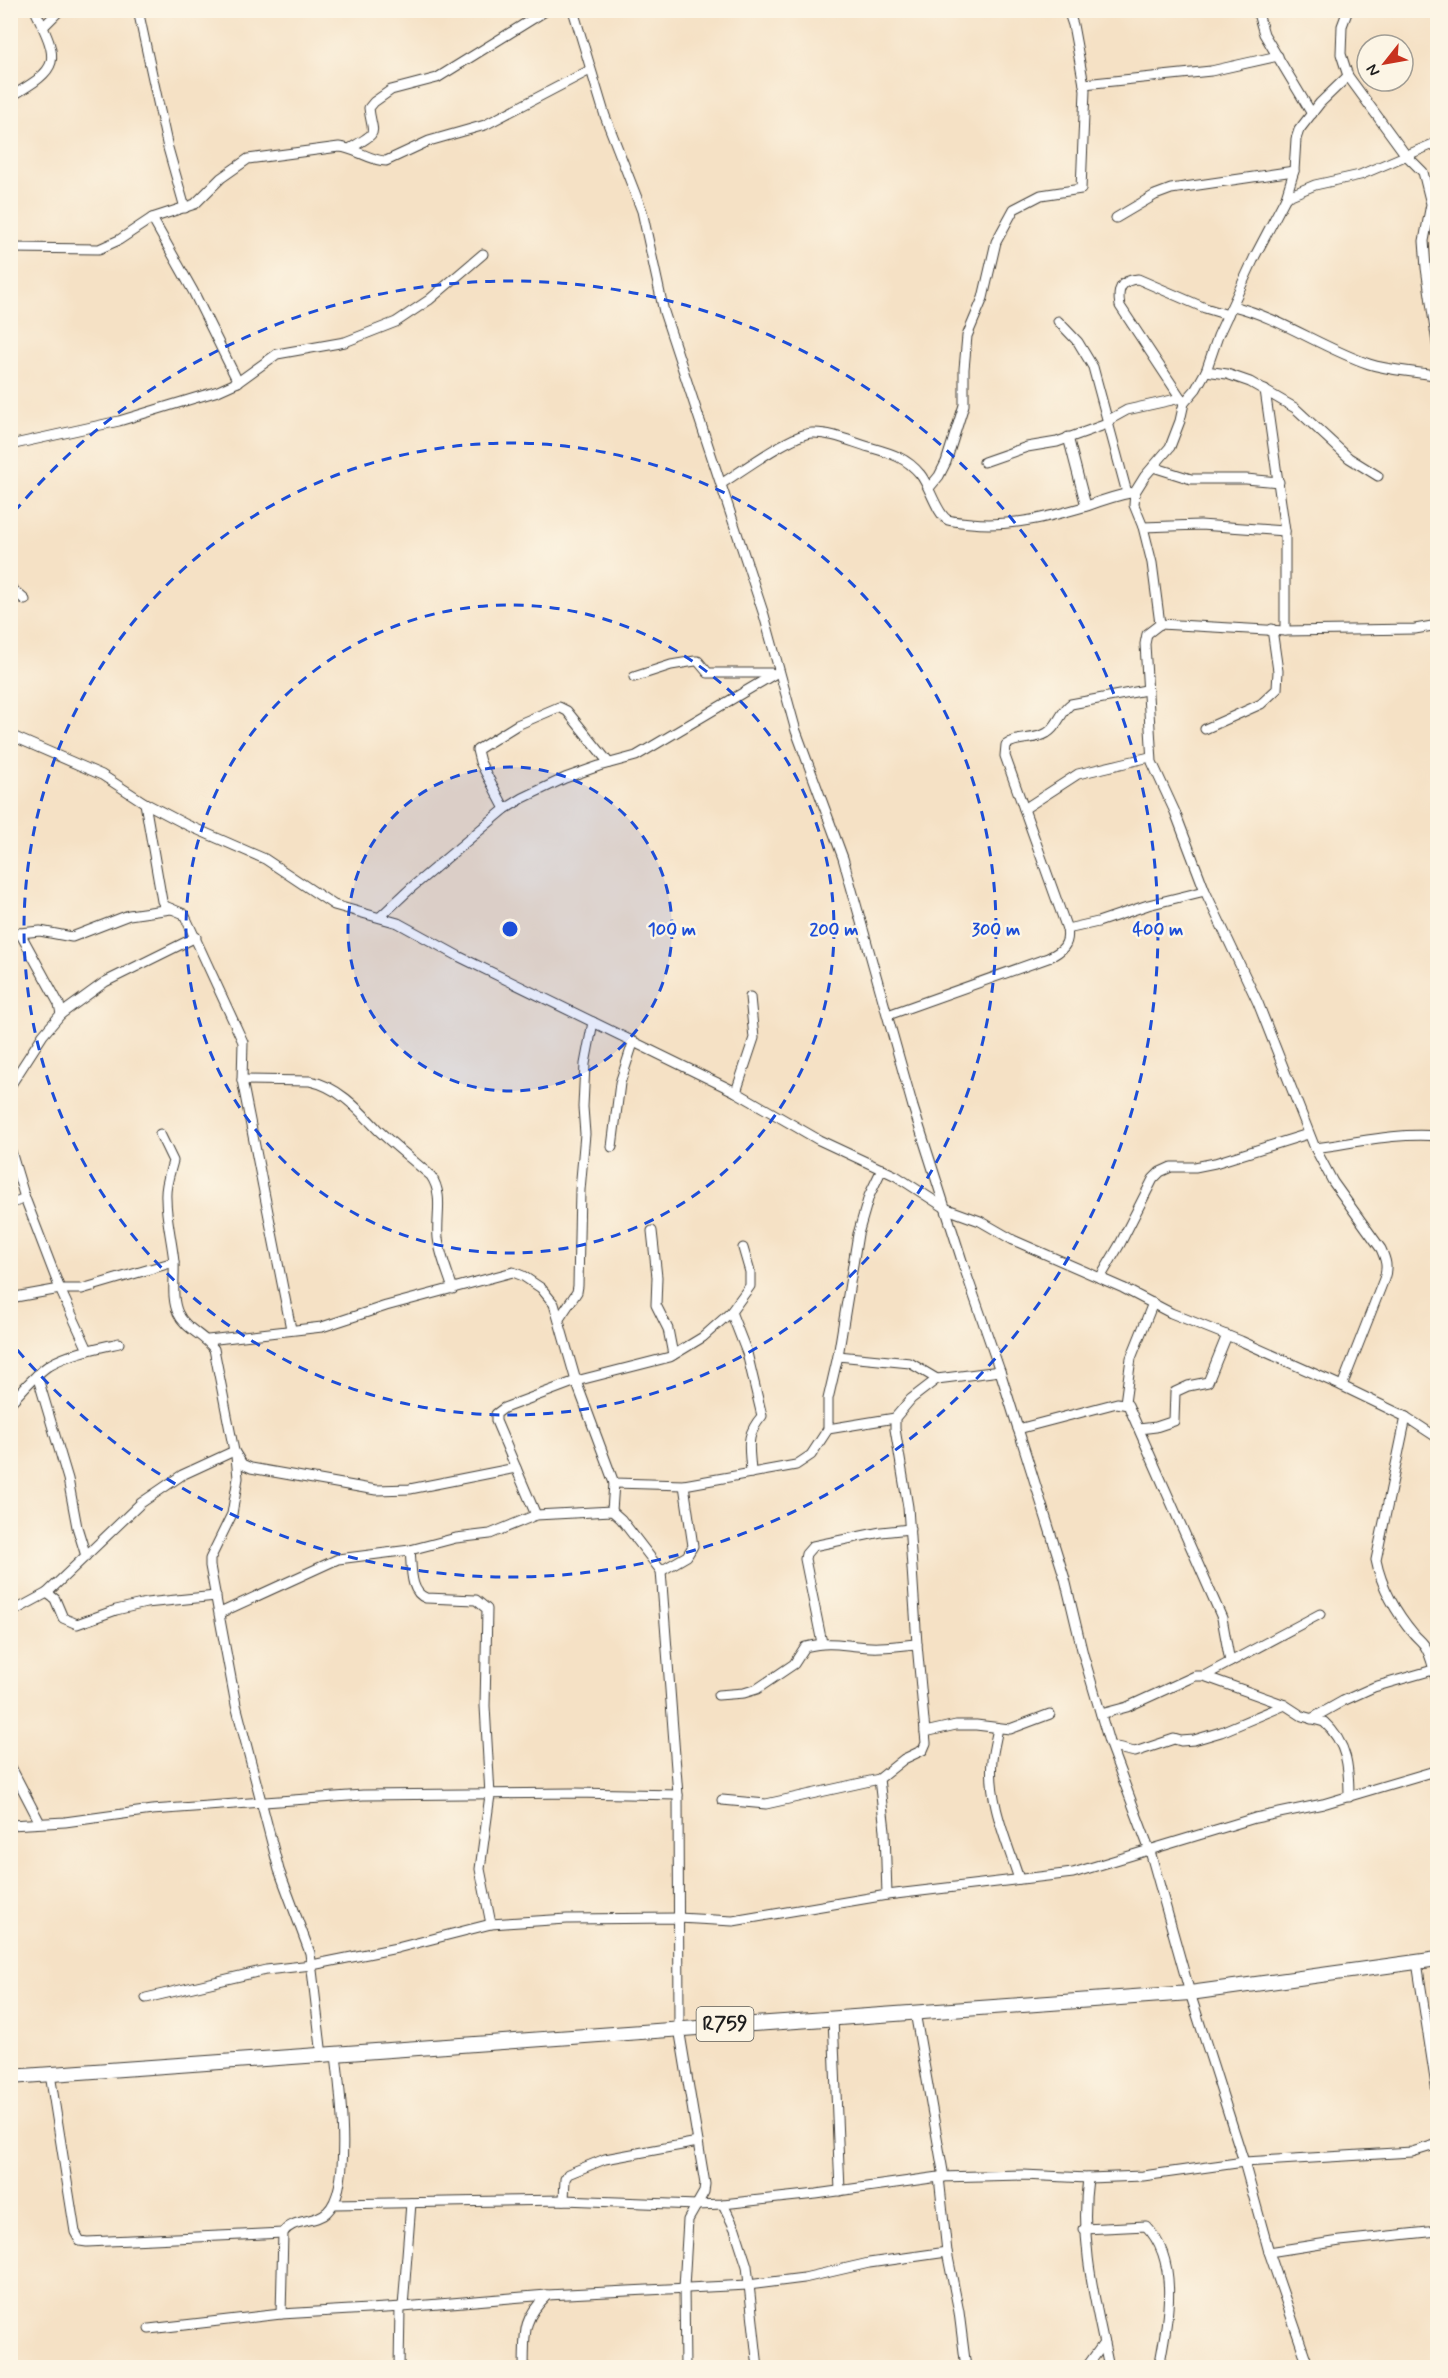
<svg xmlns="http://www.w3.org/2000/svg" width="1448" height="2378" font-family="Mynerve,sans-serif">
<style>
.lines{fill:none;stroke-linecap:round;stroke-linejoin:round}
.minor-casing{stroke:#3d3a35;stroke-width:11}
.primary-casing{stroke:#3d3a35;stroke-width:16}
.minor{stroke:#fff;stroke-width:9}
.primary{stroke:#fff;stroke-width:14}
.ring{fill:none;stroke:#1d4ed8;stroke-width:3;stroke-dasharray:10 8}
.labels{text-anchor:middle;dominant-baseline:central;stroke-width:5;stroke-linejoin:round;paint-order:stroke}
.shield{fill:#fcf5e5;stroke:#5f5d58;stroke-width:1.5}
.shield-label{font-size:20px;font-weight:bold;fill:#1c1c1c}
.centre{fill:#1d4ed8;stroke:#fcf5e5;stroke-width:3}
.ring-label{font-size:18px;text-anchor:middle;font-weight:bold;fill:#1d4ed8;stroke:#fcf5e5;stroke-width:5;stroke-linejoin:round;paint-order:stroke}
</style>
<rect width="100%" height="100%" fill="#fcf5e5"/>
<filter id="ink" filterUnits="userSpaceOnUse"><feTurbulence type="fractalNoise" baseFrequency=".0167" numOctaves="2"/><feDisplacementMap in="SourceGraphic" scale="12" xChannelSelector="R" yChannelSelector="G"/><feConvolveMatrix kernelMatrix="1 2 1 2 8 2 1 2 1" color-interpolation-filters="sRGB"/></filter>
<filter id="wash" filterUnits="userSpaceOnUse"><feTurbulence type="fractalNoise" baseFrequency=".008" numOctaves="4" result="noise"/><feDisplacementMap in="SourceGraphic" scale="24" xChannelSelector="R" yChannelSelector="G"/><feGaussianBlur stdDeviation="1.35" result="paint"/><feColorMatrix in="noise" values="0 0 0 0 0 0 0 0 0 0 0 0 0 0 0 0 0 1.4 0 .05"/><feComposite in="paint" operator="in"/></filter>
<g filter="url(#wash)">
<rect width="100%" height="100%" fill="#f5e1c5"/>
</g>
<g filter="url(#ink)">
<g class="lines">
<!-- minor casing -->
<g class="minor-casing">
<g id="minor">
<path d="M138,10l30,138 17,60"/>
<path d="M573,10l32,106 37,95 22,101 100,303 32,116 47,127 70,249 51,160 36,104 65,208 18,75 26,88 41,109 40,142 54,169 25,90 40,116"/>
<path d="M1257,10l7,24 48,80"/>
<path d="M1348,10l-6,16 -1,28 7,22 57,78 18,18 8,32 -7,37 2,27 12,82"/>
<path d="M43,27l17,-17"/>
<path d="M1084,84l127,-13 67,-15"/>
<path d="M10,97c51,-30 50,-34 25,-87"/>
<path d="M351,148c30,-18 21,-12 18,-40l5,-6 17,-12 46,-12 110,-68"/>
<path d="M1286,197l29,-12 45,-10 78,-33"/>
<path d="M152,218l41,73 45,91"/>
<path d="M1116,218l39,-23 16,-6 123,-18"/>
<path d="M10,248l89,1 20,-9 33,-22 43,-14 26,-26 27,-19 91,-12c17,1 31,14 47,14l43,-20 56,-16 105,-55"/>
<path d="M1233,306c48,12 89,42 136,58 21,7 46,7 69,12"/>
<path d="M1058,321l20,21 15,25 34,126"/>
<path d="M1206,371l21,3 23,8 45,26 54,50 29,18"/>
<path d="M1265,390l20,141v100"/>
<path d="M1184,403l-64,-97c-3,-16 0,-26 18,-27l67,29 23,7"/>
<path d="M1107,421l20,-11 54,-12"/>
<path d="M1068,437l18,69"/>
<path d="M10,445l109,-24 99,-30 20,-9 39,-28 68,-12 51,-20 33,-22 54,-46"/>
<path d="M984,462l43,-15 30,-5 50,-18"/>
<path d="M1153,467l38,12h55l33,3"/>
<path d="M721,484c19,-12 71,-50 91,-51 19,-1 40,9 57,14 21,6 37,10 51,27 9,10 17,41 28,46 7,2 15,2 23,3 40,4 78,-6 116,-17 16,-6 31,-11 48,-14"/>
<path d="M929,488l10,-12 7,-14 18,-57v-36l3,-33 16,-38 13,-56 18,-33 27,-14 40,-6 4,-99 -12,-65 -5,-15"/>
<path d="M1143,527l57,-2 85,6"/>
<path d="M10,587l15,13"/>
<path d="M1160,624l125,7 130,-2 23,-4"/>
<path d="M634,677l37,-12 24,-4h3l10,12h63"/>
<path d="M1205,729l56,-25 16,-15 1,-18 -6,-42"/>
<path d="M10,735l92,40 43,28 42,22 78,34 69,46 64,18 62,34 276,135 83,48 77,36 51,33 33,12 33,19 110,48 48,25 70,28 101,45 64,31 32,21"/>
<path d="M145,803l17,98 3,5 19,8 59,128 -1,38 49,249"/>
<path d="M505,809l-25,-47 -3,-12 40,-25 42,-18 8,4 42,52"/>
<path d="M1024,809l54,-35 72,-17"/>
<path d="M380,917l31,-29 94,-79 18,-11 42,-20 34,-12 37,-10 142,-84"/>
<path d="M1067,929l31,-7 50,-17 57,-14"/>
<path d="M10,936l10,-3 20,-2 32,6 57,-22 42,-6"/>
<path d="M61,1014l44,-32 91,-45"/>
<path d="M888,1015l160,-57c14,-7 22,-13 19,-29l-62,-173 1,-11c11,-9 28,-4 41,-12 11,-6 13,-21 24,-29l75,-14"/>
<path d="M242,1080l68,1c29,6 49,29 68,49 17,16 36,31 53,46 13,19 5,40 7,62 2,17 10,35 15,51"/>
<path d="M10,1086l33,-51 18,-21 -2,-10 -39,-71"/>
<path d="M736,1092l18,-54 -4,-41"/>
<path d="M160,1134l13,27c-3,12 -8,24 -7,37 0,21 6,43 8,64 1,17 -3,36 4,51 7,16 26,22 36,36l20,102 8,13 9,4 125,22 34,-1 106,-21"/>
<path d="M612,1147l8,-64 13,-40"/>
<path d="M10,1148l15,50 35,91 28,61"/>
<path d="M1315,1148c39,-5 82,-16 123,-12"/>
<path d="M10,1204l15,-6"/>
<path d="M652,1231l5,46 -1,28 12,24 5,26"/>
<path d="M1100,1278l20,-34 33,-65 7,-7 11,-5h24l20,-4 93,-29"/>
<path d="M10,1298l50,-9h22l92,-27"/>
<path d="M731,1312l16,41 15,63c-18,21 -12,31 -11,57"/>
<path d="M559,1319l18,-27 1,-6 2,-96 5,-56 -2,-27 2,-43 8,-42"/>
<path d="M208,1340l114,-13 64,-21 127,-34 10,4 18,12 13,16 22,77 38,102 -2,28"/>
<path d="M838,1356l72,7 27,16"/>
<path d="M37,1375l31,104 9,48 9,29"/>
<path d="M1342,1386l42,-107c4,-12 2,-19 -3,-30l-48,-67 -18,-34 -57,-145 -53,-112 -30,-79 -23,-50 -7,-118 2,-10 13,-10 -8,-61 -9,-36 -9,-22 1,-13 10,-16 25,-29 10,-26 4,-18 12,-14 10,-18 12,-35 37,-80 31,-59 8,-26 2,-32 3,-9 21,-27 28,-27"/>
<path d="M10,1403c13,-13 25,-29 41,-39 20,-11 46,-16 68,-21"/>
<path d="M1125,1403l6,-45 22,-55"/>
<path d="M1406,1417l-30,143c5,26 20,53 38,74 4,5 9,8 12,14 7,12 9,27 12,40"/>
<path d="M828,1429l67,-11"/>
<path d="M1018,1429l99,-26 11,2 94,213 8,44"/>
<path d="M1139,1429l17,-2 18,-6 1,-29 13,-6 20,-4 19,-47"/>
<path d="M236,1456l2,22 -6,36 -22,45v7l26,139 43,165 31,83 12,103"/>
<path d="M614,1483l70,2 112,-20 15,-10 17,-26v-30l10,-43 20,-122 11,-38 13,-27"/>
<path d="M536,1515l-40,-94v-7l8,-6 72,-27 94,-24 33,-20 28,-25 19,-26v-14l-7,-24"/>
<path d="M410,1550c2,16 -1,42 16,48l50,2 11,9 -2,97 5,89 -10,74 11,55"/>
<path d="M661,1571l26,-15 6,-10 -9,-61"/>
<path d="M47,1593l94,-90 41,-28 52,-24"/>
<path d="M10,1613l37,-20 8,6 8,19 14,6 39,-14 30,-7 70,-7"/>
<path d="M220,1613l118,-54 72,-9 46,-12 34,-4 46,-19 76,-4 9,8 40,52 17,224 1,233 26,156 -1,8 -16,28 -4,67 1,81"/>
<path d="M822,1643l-17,-84 1,-5 7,-8 68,-14 29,-3"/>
<path d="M1204,1676l116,-62"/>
<path d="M718,1695l26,-2 13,-4 37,-25 11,-17c29,-7 37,-1 65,0 15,1 31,-2 47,-3"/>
<path d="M1101,1714l26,-7 68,-31h9l81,29 17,11 22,6c24,22 25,46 25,75"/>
<path d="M1311,1719l32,-18 31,-14 59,-17"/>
<path d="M998,1728c-2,11 -5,22 -6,32 -4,41 15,82 27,119"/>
<path d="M925,1732l31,-7h20l34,4 40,-15"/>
<path d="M1112,1747l23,5 39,-13 7,2 13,-1 27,-8 64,-27"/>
<path d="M10,1765l29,56"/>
<path d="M879,1779l6,51 2,65"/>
<path d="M722,1800l44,4 113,-25 25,-20 19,-9 3,-7 -9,-99 -9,-137 -13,-78v-11l16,-19 26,-20 63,-8"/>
<path d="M10,1825l55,-3 87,-12 211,-15 212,-2 103,2"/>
<path d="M1417,1962l21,137"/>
<path d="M146,1998l120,-28 46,-5 85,-17 94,-24 76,-5 111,-1 55,3 154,-26 186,-22 182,-55 68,-14 115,-34"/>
<path d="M915,2012l29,165"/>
<path d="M833,2017l7,174"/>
<path d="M50,2074l25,158 5,9 7,1 196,-9"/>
<path d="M939,2177l8,75 12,60 7,56"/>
<path d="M1088,2178c-9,66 8,125 21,190"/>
<path d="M564,2200l1,-21 3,-5 37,-15 93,-17"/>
<path d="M335,2204l229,-4 133,5 26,-1 93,-10 123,-17 84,-2 65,3 55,-2 101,-14 168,-10 26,-8"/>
<path d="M723,2204l12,25 12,37 11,102"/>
<path d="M1084,2229l62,-3c35,36 21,97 13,142"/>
<path d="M1269,2252l71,-11 98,-10"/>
<path d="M403,2307l8,-104"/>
<path d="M281,2314l2,-81c9,-15 32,-9 44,-21 26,-24 13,-123 9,-157"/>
<path d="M149,2329l132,-15 122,-7 144,-12 201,-10 56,-7 65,-15 78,-11"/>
<path d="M399,2368l1,-61"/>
<path d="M524,2368c1,-35 -3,-47 23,-73"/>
<path d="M1086,2368l18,-25"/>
</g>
</g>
<!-- primary casing -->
<g class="primary-casing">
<path id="primary" d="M10,2077l1180,-84 248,-34"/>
</g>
<!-- minor -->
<use href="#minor" class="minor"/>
<!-- primary -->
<use href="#primary" class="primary"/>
</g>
</g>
<!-- distance rings -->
<circle cx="510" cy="929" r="162" fill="#1d4ed8" fill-opacity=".12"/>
<g class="ring">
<circle cx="510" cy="929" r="162"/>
<circle cx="510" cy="929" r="324"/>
<circle cx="510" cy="929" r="486"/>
<path d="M14 512A648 648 0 1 1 14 1346"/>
</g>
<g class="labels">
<!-- shield labels -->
<rect class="shield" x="696.5" y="2007" width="57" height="34" rx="4.5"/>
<g class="shield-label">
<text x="725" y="2024">R759</text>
</g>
</g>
<circle cx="510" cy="929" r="9" class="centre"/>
<g class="ring-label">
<text x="672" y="935">100 m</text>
<text x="834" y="935">200 m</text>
<text x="996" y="935">300 m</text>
<text x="1158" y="935">400 m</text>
</g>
<!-- margin -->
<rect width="1448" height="2378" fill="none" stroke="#fcf5e5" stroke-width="36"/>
<!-- north arrow -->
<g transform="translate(1385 63) rotate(239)"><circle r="28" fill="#fcf5e5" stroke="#a29e95" stroke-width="1.5"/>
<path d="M0-4.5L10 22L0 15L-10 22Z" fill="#c8321e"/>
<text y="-9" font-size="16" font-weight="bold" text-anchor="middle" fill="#1c1c1c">N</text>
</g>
</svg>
